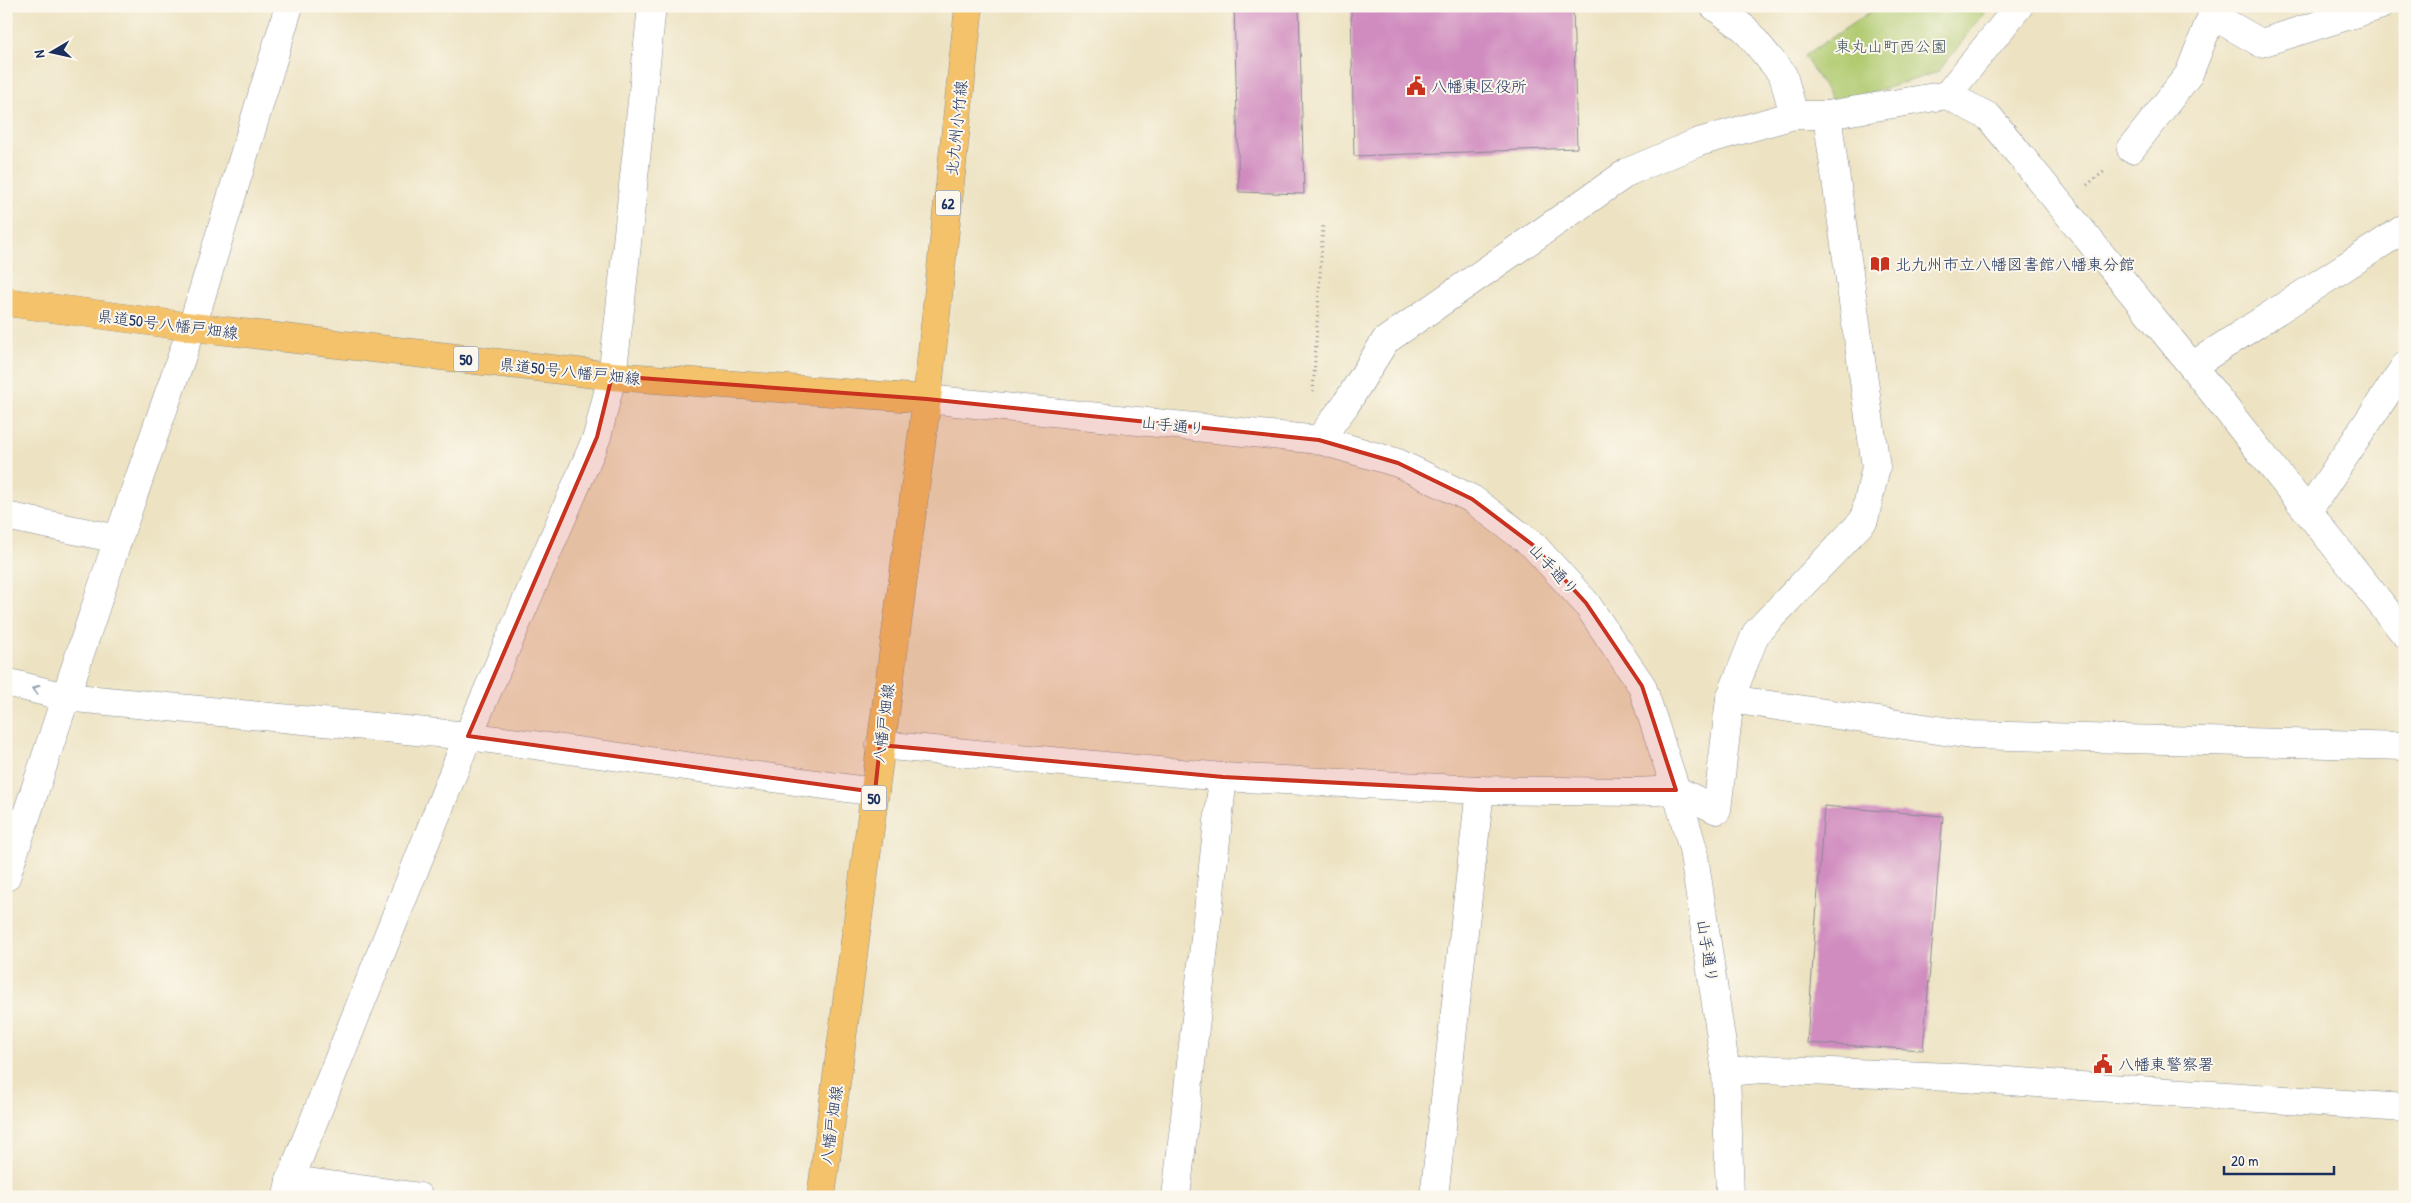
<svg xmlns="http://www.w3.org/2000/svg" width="2411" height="1203" font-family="'Patrick Hand','Klee One',sans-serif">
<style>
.green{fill:#b1cb71;stroke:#667d68}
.building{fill:#d08bbf}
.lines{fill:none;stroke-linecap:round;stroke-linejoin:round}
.minor-casing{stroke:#848990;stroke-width:29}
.tertiary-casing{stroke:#848990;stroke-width:29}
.primary-casing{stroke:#848990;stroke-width:29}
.path{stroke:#848990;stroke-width:3;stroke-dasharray:1 4;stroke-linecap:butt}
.minor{stroke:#fff;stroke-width:28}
.tertiary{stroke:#fff;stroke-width:28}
.primary{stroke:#f4c26a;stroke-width:28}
.oneway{stroke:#8d97ae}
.marked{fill:#c8321e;fill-opacity:0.2;stroke:#c8321e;stroke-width:4;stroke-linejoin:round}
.labels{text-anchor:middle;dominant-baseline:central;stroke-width:4;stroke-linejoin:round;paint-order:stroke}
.shield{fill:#fbf7ec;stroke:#5e6b89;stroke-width:1}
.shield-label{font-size:15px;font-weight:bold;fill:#1b2f5e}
.park-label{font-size:16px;fill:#405663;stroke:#fbf7ec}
.poi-label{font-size:16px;fill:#1b2f5e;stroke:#fbf7ec;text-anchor:start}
.street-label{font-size:16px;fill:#1b2f5e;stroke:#fbf7ec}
</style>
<rect width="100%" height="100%" fill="#fbf7ec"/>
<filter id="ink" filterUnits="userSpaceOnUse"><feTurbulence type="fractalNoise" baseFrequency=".02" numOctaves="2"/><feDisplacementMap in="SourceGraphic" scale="10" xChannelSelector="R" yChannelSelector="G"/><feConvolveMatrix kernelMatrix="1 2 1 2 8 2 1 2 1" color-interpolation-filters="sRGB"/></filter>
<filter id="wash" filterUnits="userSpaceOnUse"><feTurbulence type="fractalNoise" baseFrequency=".0096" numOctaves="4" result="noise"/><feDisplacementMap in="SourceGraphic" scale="20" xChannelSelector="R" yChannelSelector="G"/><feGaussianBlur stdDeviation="1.12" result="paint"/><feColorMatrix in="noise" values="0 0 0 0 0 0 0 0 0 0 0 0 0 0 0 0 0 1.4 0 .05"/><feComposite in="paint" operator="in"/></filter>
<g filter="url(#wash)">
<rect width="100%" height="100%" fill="#ede3c3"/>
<!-- green -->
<path class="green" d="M1879,6h111l-52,66 -103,32 -31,-48z"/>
<g id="blocks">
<!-- building -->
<g class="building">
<path d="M1234,6h65l5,188 -65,-2z"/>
<path d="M1351,6h222l4,142 -223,8z"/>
<path d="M1824,806l119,10 -20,234 -116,-7z"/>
</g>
</g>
</g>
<g filter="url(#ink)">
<use href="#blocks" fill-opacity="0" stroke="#848990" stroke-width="1"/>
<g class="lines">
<!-- minor casing -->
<g class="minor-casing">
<g id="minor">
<path d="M1714,6l31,23 38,46 11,40"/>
<path d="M1947,95l72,-89"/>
<path d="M2131,149l58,-75 23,-59 49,28 118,-37"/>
<path d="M2192,366l213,-138"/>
<path d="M1319,440l27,-36 39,-63 243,-169 71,-30 95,-27h33l120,-20 42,22 203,249 213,268"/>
<path d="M2308,511l97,-145"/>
<path d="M6,516l112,23"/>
<path d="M6,682l59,15 403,39 407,56"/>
<path d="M1730,699l26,-66 108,-113 12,-53 -49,-352"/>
<path d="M880,745l343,32 257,13 155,2 41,-2 41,20 13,-111 241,36 434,11"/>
<path d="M1726,1072l36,-3 187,8 456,31"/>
<path d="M290,1180l129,17"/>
<path d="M287,1197l3,-17 178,-444 129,-299 15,-61 7,-57 33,-313"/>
<path d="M1176,1197l47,-420"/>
<path d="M1434,1197l46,-407"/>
</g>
</g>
<!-- tertiary casing -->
<g class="tertiary-casing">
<g id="tertiary">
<path d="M927,399l392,41 79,23 74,36 61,46 53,58 56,83 34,104 17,59 33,223 4,125"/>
<path d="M6,877l112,-338 74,-212 97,-321"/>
</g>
</g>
<!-- primary casing -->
<g class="primary-casing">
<g id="primary">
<path d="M6,302l186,25 420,49 315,23"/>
<path d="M821,1197l106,-798 42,-393"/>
</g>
</g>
<!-- path -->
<g class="path">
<path d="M2087,185l19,-15"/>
<path d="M1313,392l10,-167"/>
</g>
<!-- minor -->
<use href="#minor" class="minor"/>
<!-- tertiary -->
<use href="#tertiary" class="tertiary"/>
<!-- primary -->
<use href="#primary" class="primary"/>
</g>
<!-- one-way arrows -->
<defs><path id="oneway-chevron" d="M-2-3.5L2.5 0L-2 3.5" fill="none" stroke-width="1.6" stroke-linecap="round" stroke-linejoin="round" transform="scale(1.25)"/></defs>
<use class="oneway" href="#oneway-chevron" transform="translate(36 689) rotate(-166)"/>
</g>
<!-- marked area -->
<path class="marked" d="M612,376l315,23 392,41 79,23 74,36 61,46 53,58 56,83 34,104h-196l-257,-13 -343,-32 -5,47 -407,-56 129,-299z"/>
<!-- icons -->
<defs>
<g id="civic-bare" transform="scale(1.5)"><path d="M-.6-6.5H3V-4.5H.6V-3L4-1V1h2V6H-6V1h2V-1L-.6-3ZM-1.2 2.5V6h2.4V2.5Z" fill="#c8321e" stroke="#fbf7ec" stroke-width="2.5" paint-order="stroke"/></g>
<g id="library-bare" transform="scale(1.5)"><path d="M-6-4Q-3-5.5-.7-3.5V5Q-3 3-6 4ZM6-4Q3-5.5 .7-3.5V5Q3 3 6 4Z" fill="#c8321e" stroke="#fbf7ec" stroke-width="2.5" paint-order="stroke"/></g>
</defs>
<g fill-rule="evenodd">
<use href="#civic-bare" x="1416" y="86"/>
<use href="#library-bare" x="1880" y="264"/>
<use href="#civic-bare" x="2103" y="1064"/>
</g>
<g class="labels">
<!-- shield labels -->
<g class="shield">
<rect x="935.5" y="190.5" width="25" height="25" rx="4"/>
<rect x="453.5" y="346.5" width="25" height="25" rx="4"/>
<rect x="861.5" y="785.5" width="25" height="25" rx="4"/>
</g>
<g class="shield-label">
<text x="948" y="203">62</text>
<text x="466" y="359">50</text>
<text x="874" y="798">50</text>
</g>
<!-- park labels -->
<g class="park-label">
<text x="1891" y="46">東丸山町西公園</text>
</g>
<!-- poi labels -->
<g class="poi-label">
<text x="1431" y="86">八幡東区役所</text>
<text x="1895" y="264">北九州市立八幡図書館八幡東分館</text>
<text x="2118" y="1064">八幡東警察署</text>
</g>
<!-- street labels -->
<g class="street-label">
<text transform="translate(956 128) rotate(-84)">北九州小竹線</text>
<text transform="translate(168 324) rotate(7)">県道50号八幡戸畑線</text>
<text transform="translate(570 371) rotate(6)">県道50号八幡戸畑線</text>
<text transform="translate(1173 425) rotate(6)">山手通り</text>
<text transform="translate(1554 569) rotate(47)">山手通り</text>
<text transform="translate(883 723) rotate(-83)">八幡戸畑線</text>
<text transform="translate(1708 951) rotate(81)">山手通り</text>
<text transform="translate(831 1125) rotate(-82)">八幡戸畑線</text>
</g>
</g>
<!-- margin -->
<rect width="2411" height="1203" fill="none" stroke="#fbf7ec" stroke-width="25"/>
<!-- north arrow -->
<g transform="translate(52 52) rotate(261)" stroke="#fbf7ec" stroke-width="4" paint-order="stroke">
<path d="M0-4L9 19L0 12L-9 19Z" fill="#1b2f5e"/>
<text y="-8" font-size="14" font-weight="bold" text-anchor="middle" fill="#1b2f5e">N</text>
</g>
<!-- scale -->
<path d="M2224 1166v8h110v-8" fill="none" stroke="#1b2f5e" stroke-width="2.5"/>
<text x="2231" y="1166" font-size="15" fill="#1b2f5e" stroke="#fbf7ec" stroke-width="4" paint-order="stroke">20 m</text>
</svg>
